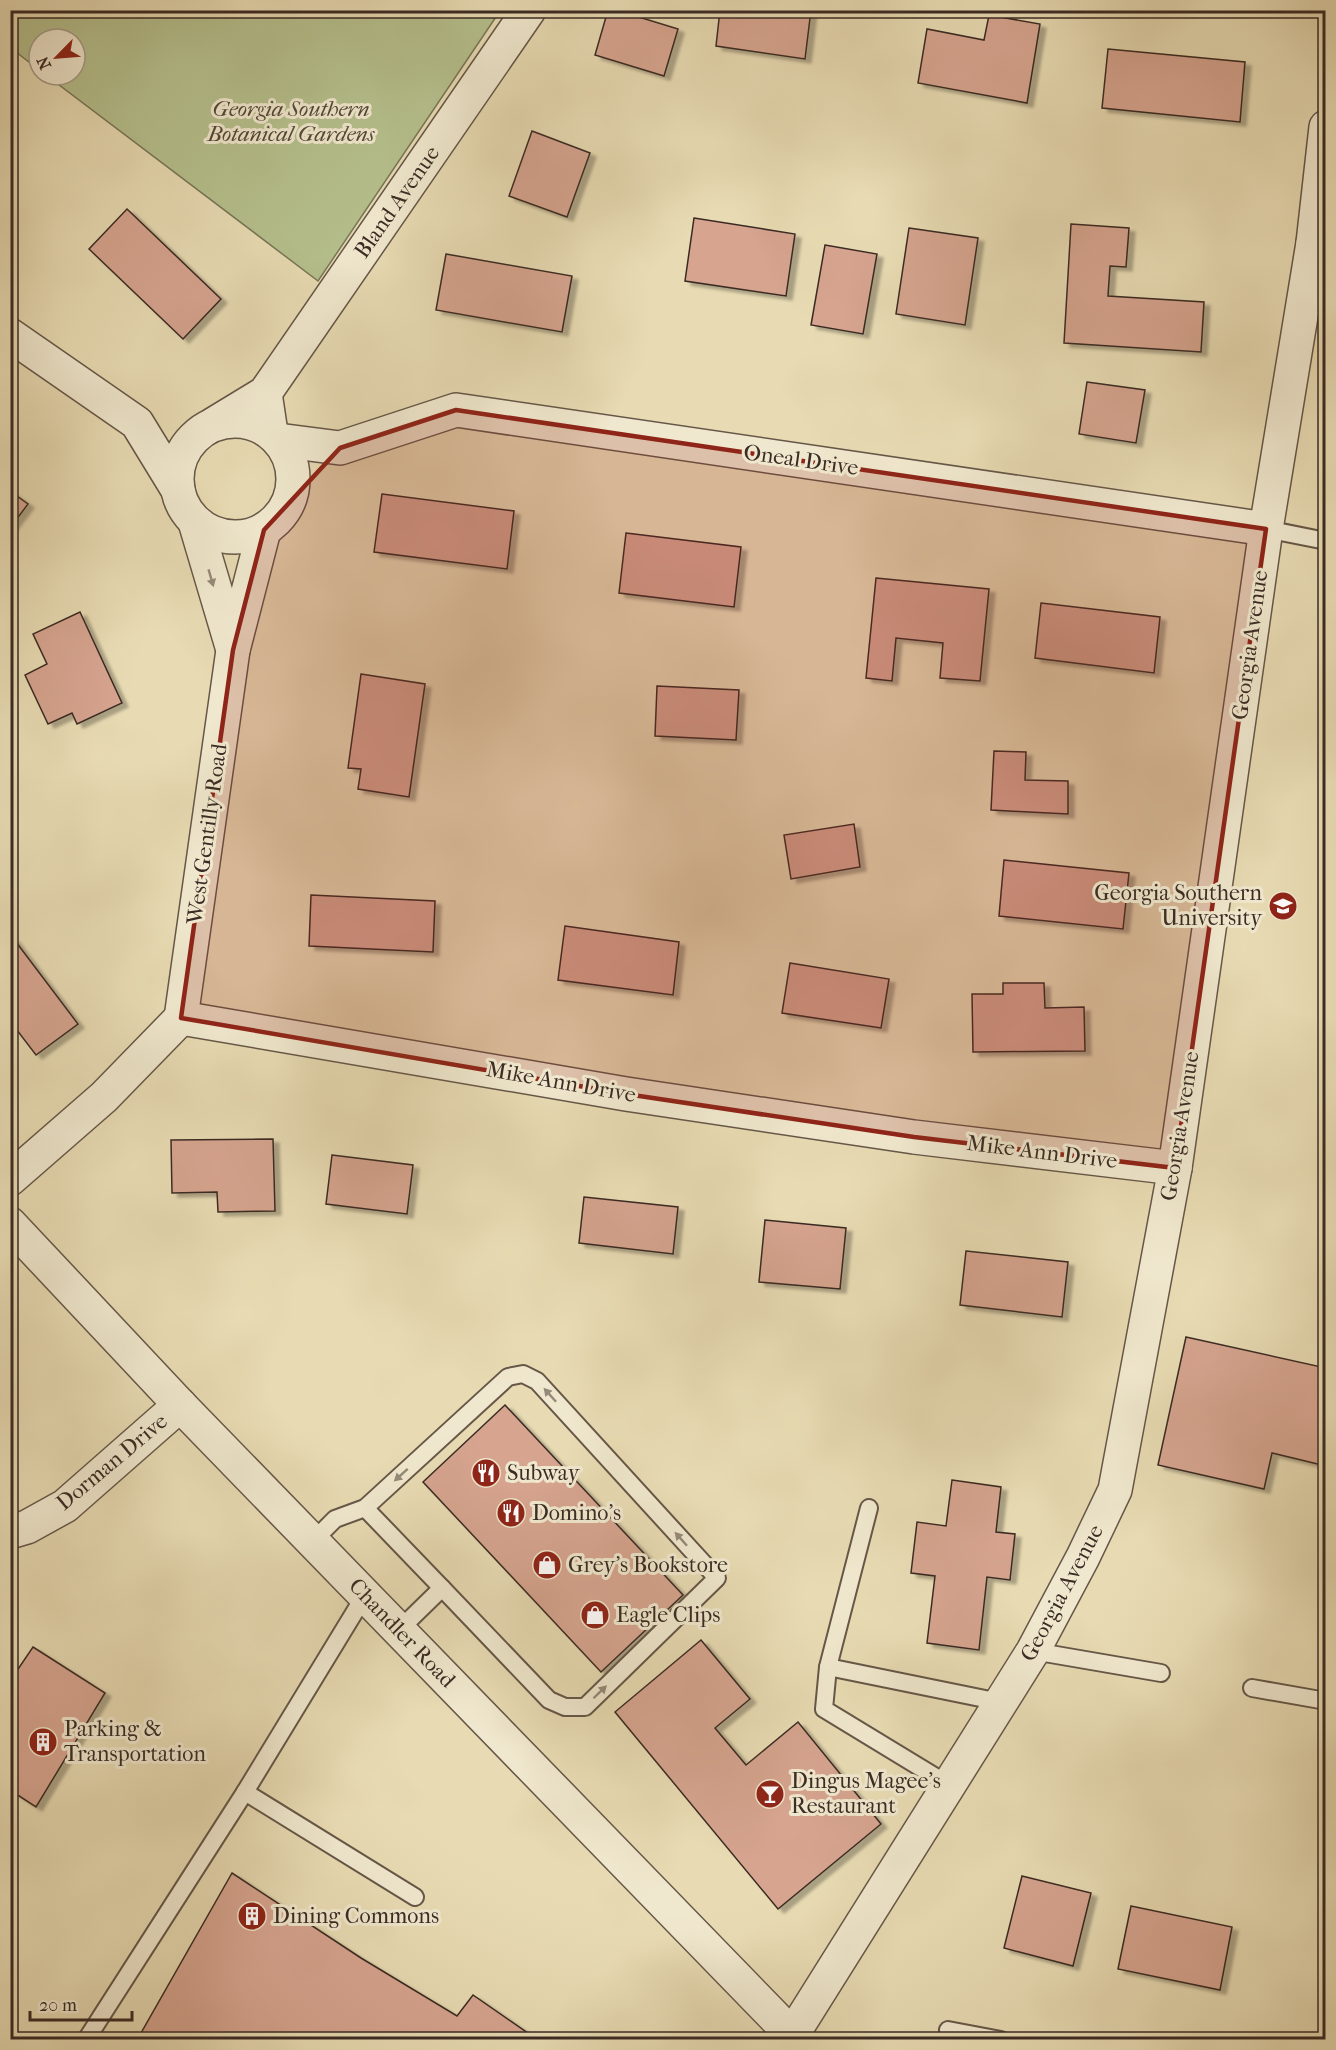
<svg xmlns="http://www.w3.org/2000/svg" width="1336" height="2050" font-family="'IM FELL French Canon',serif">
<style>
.green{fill:#b5c08d;stroke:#787658;stroke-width:1.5}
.building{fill:#d6a48f;stroke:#3a2b24;stroke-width:1.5;filter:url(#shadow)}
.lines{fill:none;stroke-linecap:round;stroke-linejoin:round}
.service-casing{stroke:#665748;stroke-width:20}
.minor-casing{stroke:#665748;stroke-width:36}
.tertiary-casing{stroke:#665748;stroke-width:36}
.service{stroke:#f0e8ce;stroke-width:16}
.minor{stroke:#f0e8ce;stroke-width:33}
.tertiary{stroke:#f0e8ce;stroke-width:33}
.oneway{fill:#958a79}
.marked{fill:#8f2418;fill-opacity:0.2;stroke:#8f2418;stroke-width:4.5;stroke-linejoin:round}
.labels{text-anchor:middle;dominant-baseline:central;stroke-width:6;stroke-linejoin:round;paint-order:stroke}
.park-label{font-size:22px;font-style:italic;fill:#534939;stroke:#f0e8ce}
.street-label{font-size:22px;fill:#3a2b24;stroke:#f0e8ce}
.poi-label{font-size:22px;fill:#3a2b24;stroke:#f0e8ce;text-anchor:start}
</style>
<defs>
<filter id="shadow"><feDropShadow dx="6" dy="4" stdDeviation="1.5" flood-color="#0004"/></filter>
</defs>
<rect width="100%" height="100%" fill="#e8dbb3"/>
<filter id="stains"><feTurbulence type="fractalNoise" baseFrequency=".00333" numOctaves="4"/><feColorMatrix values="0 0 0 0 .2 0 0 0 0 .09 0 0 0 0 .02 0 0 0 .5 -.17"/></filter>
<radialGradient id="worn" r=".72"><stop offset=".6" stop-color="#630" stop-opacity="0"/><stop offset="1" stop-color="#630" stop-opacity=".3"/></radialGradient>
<!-- green -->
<path class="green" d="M10,11l1,-1 489,1 -182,270 -272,-206h29v-36h-36v31l-28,-22z"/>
<!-- building -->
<g class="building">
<path d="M608,10h8l62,19 -14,47 -69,-21z"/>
<path d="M720,10h91l-6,49 -89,-13z"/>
<path d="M989,15l51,9 -13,79 -109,-20 9,-54 57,11z"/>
<path d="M1108,49l137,13 -5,60 -138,-14z"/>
<path d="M532,131l58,22 -23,64 -58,-21z"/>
<path d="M127,209l94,90 -38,40 -94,-90z"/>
<path d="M694,218l101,16 -9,62 -101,-15z"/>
<path d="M1071,224l58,4 -3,39 -16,-1 -2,30 96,6 -3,50 -137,-9z"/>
<path d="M909,228l69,10 -13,87 -69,-11z"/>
<path d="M825,245l52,9 -14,80 -52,-9z"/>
<path d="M446,254l126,22 -10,56 -126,-22z"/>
<path d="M1087,382l58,8 -9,53 -57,-9z"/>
<path d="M10,491l18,13 -18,24z"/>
<path d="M382,494l132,17 -7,58 -133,-17z"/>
<path d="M626,533l115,14 -7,60 -115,-14z"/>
<path d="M876,578l113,11 -9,92 -40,-3 3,-35 -47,-5 -4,43 -26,-3z"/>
<path d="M1041,603l119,14 -6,56 -119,-15z"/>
<path d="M80,612l42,91 -45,21 -5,-11 -24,11 -23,-49 22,-11 -14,-30z"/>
<path d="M361,674l64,10 -16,113 -51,-8 3,-20 -13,-1z"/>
<path d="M657,686l82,4 -3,50 -81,-4z"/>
<path d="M994,751l32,1 -1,28 43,1v33l-77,-4z"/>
<path d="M854,824l6,43 -69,12 -7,-44z"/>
<path d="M1004,860l125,13 -6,56 -124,-13z"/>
<path d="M311,895l124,6 -2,51 -124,-6z"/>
<path d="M565,926l114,16 -6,53 -115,-15z"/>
<path d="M13,938l65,86 -42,31 -26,-34v-81z"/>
<path d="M790,963l99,16 -8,49 -99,-15z"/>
<path d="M1003,983h41l1,25 39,-1 1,44 -112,1 -1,-58h31z"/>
<path d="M273,1139l2,72 -57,1 -1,-20 -45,1 -1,-53z"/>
<path d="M332,1155l81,10 -6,49 -81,-10z"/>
<path d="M584,1197l94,10 -5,47 -94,-11z"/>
<path d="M765,1220l81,8 -6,61 -81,-7z"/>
<path d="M966,1251l102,11 -6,55 -102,-12z"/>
<path d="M1186,1337l140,31v98l-54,-13 -8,36 -106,-24z"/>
<path d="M505,1405l178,190 -82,77 -178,-190z"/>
<path d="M952,1480l49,7 -5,45 19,2 -5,46 -23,-3 -8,73 -52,-7 8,-67 -24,-3 6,-51 29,4z"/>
<path d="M701,1640l49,59 -35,29 31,37 52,-43 83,102 -103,85 -163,-197z"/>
<path d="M33,1647l72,46 -69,114 -26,-17v-109z"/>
<path d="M232,1873l129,85 96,58 16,-21 65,45h-401z"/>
<path d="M1022,1876l69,17 -18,73 -69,-18z"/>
<path d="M1131,1906l101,21 -12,63 -102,-21z"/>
</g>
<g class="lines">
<!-- service casing -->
<g class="service-casing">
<g id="service">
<path d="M1266,529l60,12"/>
<path d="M365,1508l77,80"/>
<path d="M869,1508l-41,159 -4,42 125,76"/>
<path d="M312,1542l23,-23 30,-11 143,-131 15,-3 14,7 180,197 -132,129h-20l-16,-7 -107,-112 -43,42"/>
<path d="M1033,1651l128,22"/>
<path d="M828,1667l172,35"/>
<path d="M1252,1688l74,13"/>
<path d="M245,1792l170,105"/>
<path d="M86,2040l159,-248 120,-197"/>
<path d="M951,2040l-3,-10 53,10"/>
</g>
</g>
<!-- minor casing -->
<g class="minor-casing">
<g id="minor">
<path d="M1313,243l13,-116"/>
<path d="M265,393l6,40"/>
<path d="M214,424l51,-31 264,-383"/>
<path d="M195,522l38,128"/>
<path d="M181,1018l445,76 288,43 261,31"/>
<path d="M181,1018l52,-368 31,-120"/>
<path d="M10,1179l94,-82 77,-79"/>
<path d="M10,1224l170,181 617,635"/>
<path d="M10,1532l17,-5 38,-21 115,-101"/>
<path d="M789,2040l244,-389 50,-94 32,-67 60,-322 91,-639"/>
</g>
</g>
<!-- tertiary casing -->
<g class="tertiary-casing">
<g id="tertiary">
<path d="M10,335l127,88 41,67"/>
<circle cx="235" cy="479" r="58"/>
<path d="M278,440l62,8 116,-38 810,119 47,-286 13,2"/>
</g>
</g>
<!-- service -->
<use href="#service" class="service"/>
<!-- minor -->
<use href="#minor" class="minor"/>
<!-- tertiary -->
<use href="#tertiary" class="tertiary"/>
</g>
<!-- one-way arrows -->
<defs><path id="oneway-solid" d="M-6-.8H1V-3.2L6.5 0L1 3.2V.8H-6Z" transform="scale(1.5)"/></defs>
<g class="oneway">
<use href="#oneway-solid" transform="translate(211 578) rotate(74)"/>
<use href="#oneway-solid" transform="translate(550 1395) rotate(-132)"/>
<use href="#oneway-solid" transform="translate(401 1475) rotate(138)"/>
<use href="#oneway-solid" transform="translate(681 1539) rotate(-132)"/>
<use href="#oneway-solid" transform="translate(600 1692) rotate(-44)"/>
</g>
<!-- marked area -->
<path class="marked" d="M456,410l810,119 -91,639 -261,-31 -288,-43 -445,-76 52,-368 31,-120 76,-82z"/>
<!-- icons -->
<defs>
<g id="university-disc" transform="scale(1.5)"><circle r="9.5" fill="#8f2418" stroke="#f0e8ce"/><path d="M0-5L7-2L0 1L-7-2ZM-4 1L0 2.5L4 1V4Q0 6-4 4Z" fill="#fff"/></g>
<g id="restaurant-disc" transform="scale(1.5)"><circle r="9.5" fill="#8f2418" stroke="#f0e8ce"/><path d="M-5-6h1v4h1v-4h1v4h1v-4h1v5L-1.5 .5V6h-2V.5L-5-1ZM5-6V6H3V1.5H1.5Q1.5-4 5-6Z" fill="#fff"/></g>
<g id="shop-disc" transform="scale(1.5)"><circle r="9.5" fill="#8f2418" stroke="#f0e8ce"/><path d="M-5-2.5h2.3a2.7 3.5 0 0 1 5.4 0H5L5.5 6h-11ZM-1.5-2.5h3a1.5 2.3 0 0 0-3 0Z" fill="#fff"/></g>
<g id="building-disc" transform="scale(1.5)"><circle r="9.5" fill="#8f2418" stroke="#f0e8ce"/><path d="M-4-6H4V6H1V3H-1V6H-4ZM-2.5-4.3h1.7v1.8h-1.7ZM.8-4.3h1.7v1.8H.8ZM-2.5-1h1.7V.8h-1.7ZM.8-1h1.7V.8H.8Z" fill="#fff"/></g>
<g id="bar-disc" transform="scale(1.5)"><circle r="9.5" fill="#8f2418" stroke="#f0e8ce"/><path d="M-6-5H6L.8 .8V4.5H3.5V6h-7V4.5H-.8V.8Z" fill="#fff"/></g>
</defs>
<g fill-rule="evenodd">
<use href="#university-disc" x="1283" y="906"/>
<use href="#restaurant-disc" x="486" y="1473"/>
<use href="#restaurant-disc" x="511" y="1513"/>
<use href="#shop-disc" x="547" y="1565"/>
<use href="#shop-disc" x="595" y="1615"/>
<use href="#building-disc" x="43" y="1742"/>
<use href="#bar-disc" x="770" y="1794"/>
<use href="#building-disc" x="252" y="1916"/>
</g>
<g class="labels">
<!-- park labels -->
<g class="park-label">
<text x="291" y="109">Georgia Southern<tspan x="291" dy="25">Botanical Gardens</tspan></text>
</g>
<!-- street labels -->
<g class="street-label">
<text transform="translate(397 202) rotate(-55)">Bland Avenue</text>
<text transform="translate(801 460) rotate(8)">Oneal Drive</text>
<text transform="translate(1250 645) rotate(-82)">Georgia Avenue</text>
<text transform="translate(207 834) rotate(-82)">West Gentilly Road</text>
<text transform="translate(561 1082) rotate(10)">Mike Ann Drive</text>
<text transform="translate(1180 1126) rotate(-81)">Georgia Avenue</text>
<text transform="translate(1042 1152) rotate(7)">Mike Ann Drive</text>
<text transform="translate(112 1462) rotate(-40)">Dorman Drive</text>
<text transform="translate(1062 1593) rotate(-62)">Georgia Avenue</text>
<text transform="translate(402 1633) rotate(46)">Chandler Road</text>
</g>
<!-- poi labels -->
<g class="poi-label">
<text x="1262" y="893" text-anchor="end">Georgia Southern<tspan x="1262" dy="25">University</tspan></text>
<text x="507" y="1473">Subway</text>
<text x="532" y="1513">Domino's</text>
<text x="568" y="1565">Grey's Bookstore</text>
<text x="616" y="1615">Eagle Clips</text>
<text x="64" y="1729">Parking &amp;<tspan x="64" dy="25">Transportation</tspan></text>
<text x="791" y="1781">Dingus Magee's<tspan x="791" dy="25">Restaurant</tspan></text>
<text x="273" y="1916">Dining Commons</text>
</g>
</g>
<!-- margin -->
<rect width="1336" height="2050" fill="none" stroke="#e8dbb3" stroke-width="36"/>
<rect x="12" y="12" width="1312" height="2026" fill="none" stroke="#3a2b24" stroke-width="3"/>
<rect x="18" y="18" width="1300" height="2014" fill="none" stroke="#3a2b24" stroke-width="1.5"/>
<!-- north arrow -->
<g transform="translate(57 57) rotate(245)"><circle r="28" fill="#f0e8ce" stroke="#a79c8a" stroke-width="1.5"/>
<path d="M0-4.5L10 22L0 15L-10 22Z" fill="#8f2418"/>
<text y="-9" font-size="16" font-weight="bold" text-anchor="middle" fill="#3a2b24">N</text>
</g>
<!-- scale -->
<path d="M30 2011v9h102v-9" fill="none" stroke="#3a2b24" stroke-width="3"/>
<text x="39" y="2011" font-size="18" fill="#3a2b24" stroke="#f0e8ce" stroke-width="4.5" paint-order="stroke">20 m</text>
<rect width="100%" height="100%" filter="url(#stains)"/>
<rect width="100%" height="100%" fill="url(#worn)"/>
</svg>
